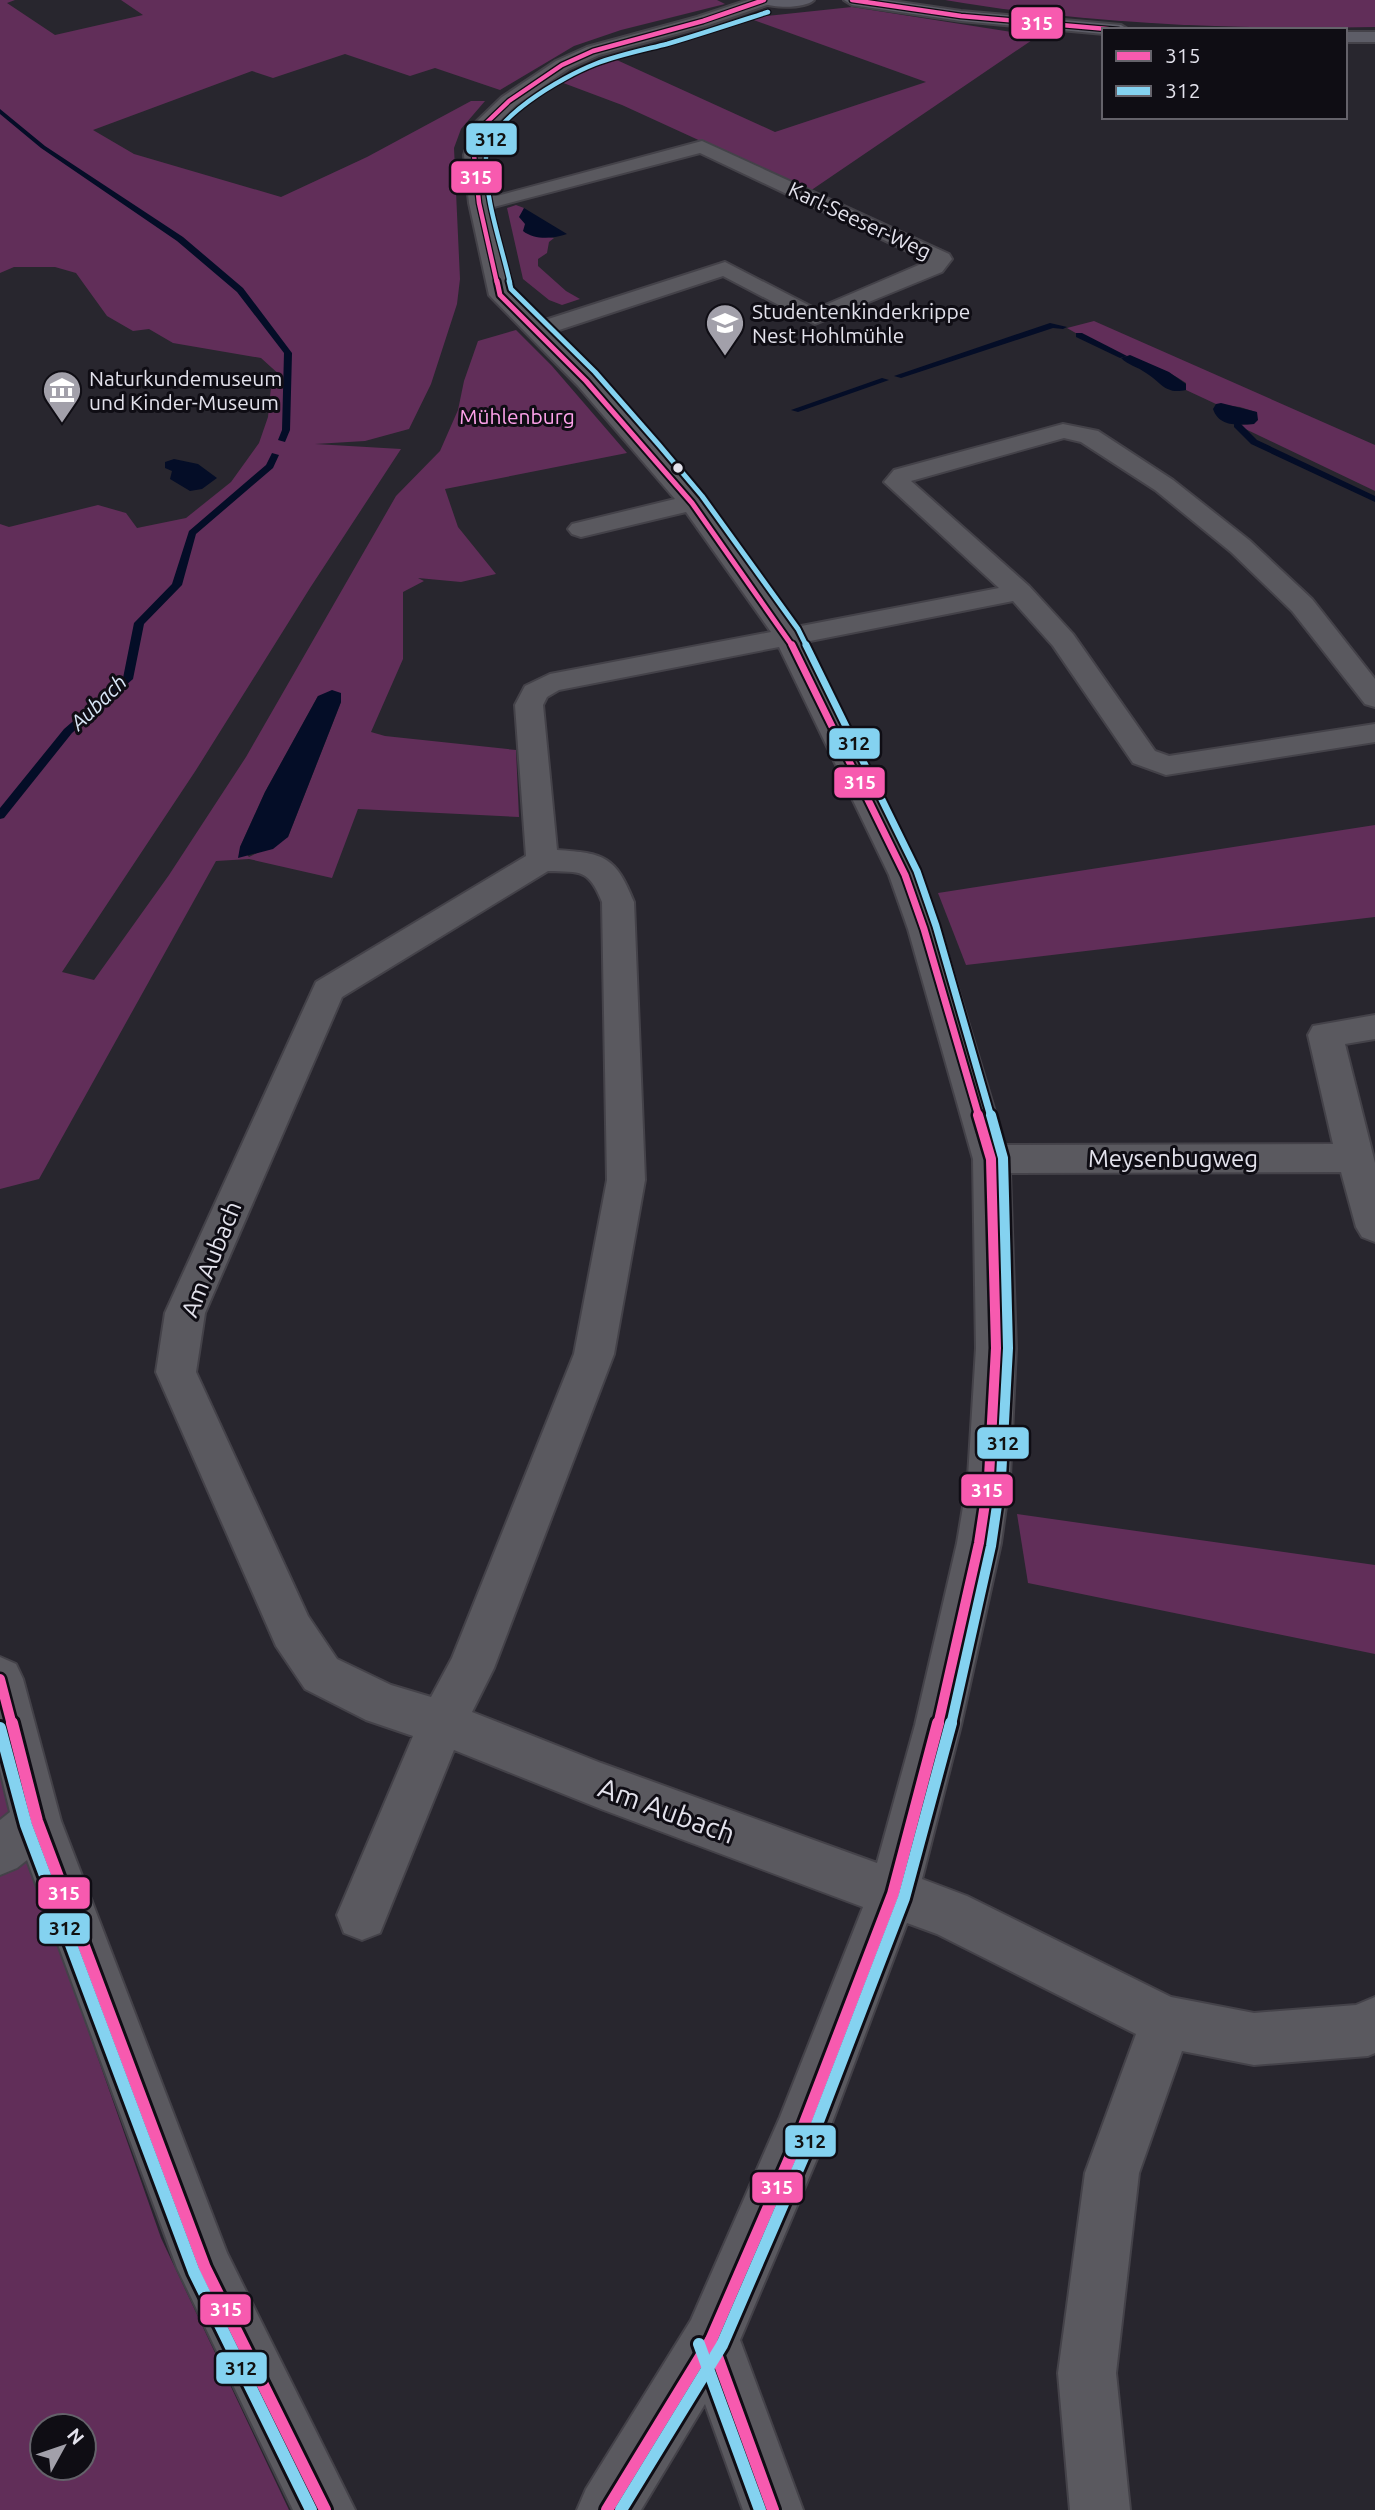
<svg xmlns="http://www.w3.org/2000/svg" width="1375" height="2510" font-family="Ubuntu,sans-serif">
<style>
.green{fill:#612e59;fill-rule:evenodd}
.water{fill:#040d27}
.lines{fill:none;stroke-linecap:round;stroke-linejoin:round}
.stream{fill:#040d27;fill-rule:evenodd}
.minor-casing{stroke:#444249;stroke-width:4}
.major-casing{stroke:#444249;stroke-width:4}
.minor{fill:#5a595f;fill-rule:evenodd}
.major{fill:#5d5d67;fill-rule:evenodd}
.bus-1-far4-casing{stroke:#0f0d14;stroke-width:7}
.bus-1-far3-casing{stroke:#0f0d14;stroke-width:9}
.bus-1-far2-casing{stroke:#0f0d14;stroke-width:11}
.bus-1-far1-casing{stroke:#0f0d14;stroke-width:15}
.bus-1-casing{stroke:#0f0d14;stroke-width:18}
.bus-2-far4-casing{stroke:#0f0d14;stroke-width:7}
.bus-2-far3-casing{stroke:#0f0d14;stroke-width:9}
.bus-2-far2-casing{stroke:#0f0d14;stroke-width:11}
.bus-2-far1-casing{stroke:#0f0d14;stroke-width:15}
.bus-2-casing{stroke:#0f0d14;stroke-width:18}
.bus-1-far4{stroke:#f75aaf;stroke-width:4.5}
.bus-1-far3{stroke:#f75aaf;stroke-width:5}
.bus-1-far2{stroke:#f75aaf;stroke-width:7}
.bus-1-far1{stroke:#f75aaf;stroke-width:10}
.bus-1{stroke:#f75aaf;stroke-width:12}
.bus-2-far4{stroke:#84d2f0;stroke-width:4.5}
.bus-2-far3{stroke:#84d2f0;stroke-width:5}
.bus-2-far2{stroke:#84d2f0;stroke-width:7}
.bus-2-far1{stroke:#84d2f0;stroke-width:10}
.bus-2{stroke:#84d2f0;stroke-width:12}
.bus-dot{fill:#e3e2ec;stroke:#0f0d14;stroke-width:2.5}
.labels{text-anchor:middle;dominant-baseline:central;stroke-width:6;stroke-linejoin:round;paint-order:stroke}
.far-street-label{font-size:21px;fill:#e3e2ec;stroke:#0f0d14}
.far-poi-label{font-size:21px;fill:#e3e2ec;stroke:#0f0d14;text-anchor:start}
.far-park-label{font-size:21px;fill:#fea2eb;stroke:#0f0d14}
.far-water-label{font-size:21px;font-style:italic;fill:#d8e6f7;stroke:#0f0d14}
.street-label{font-size:24px;fill:#e3e2ec;stroke:#0f0d14}
.near-street-label{font-size:28px;fill:#e3e2ec;stroke:#0f0d14}
.line-badge{stroke:#0f0d14;stroke-width:2.5}
.badge-label{font-size:19px;text-anchor:middle;font-weight:bold;fill:#fff}
.pale-badge-label{font-size:19px;text-anchor:middle;font-weight:bold;fill:#111}
</style>
<rect width="100%" height="100%" fill="#28262e"/>
<!-- green -->
<g class="green">
<path d="M0,0h15l-8,3 48,32 88,-20 -22,-15h596l8,4 -104,26 -47,16 -74,44 -65,-22 -25,8 -65,-22 -72,24 -21,-7 -159,59 41,24 147,43 86,-40 104,-56h14l-24,28 -7,19 6,131 -3,25 -26,80 -22,45 -44,12 -50,3 86,5 -91,139 -114,182 -134,202 32,8 75,-105 77,-118 150,-261 44,-45 18,-41 6,-29 14,-40 38,-11 36,36 75,87 -182,36 13,38 38,47 -35,8 -43,-4 6,3 -21,11v67l-32,73 14,4 131,14 3,67 -161,-8 -26,69 -83,-19 -33,2 -177,318 -39,10v-665l9,3 89,-22 28,8 11,15 49,-10 45,-36 28,-39 9,-26 3,-30 11,-10 -21,-19 -88,-15 -24,-14 -16,2 -26,-15 -31,-43 -21,-6h-41l-14,6zM318,696l23,6 -53,135 -39,20 -9,-10 25,-55z"/>
<path d="M945,0h430v27c-143,3 -289,-3 -430,-27z"/>
<path d="M852,7l186,29 -228,155 -188,-86 -64,-24 50,-25 167,76 151,-50 -178,-64z"/>
<path d="M516,205l8,3c-5,19 15,28 30,30l-5,4 -2,11 -9,6v7l28,25 14,8 -18,6 -13,-5 -26,-21 -16,-71z"/>
<path d="M1094,321l281,124v46l-138,-66 17,-1 2,-12 -16,-5 -24,-3 -30,-14v-7c-22,-15 -40,-20 -64,-28 -18,-6 -38,-17 -55,-27z"/>
<path d="M1375,825v92l-409,48 -28,-72z"/>
<path d="M1017,1514l358,51v89l-347,-71z"/>
<path d="M0,1762l33,111 128,365 128,272h-289zM42,2426h42v42h-42z"/>
</g>
<!-- water -->
<g class="water">
<path d="M524,208l43,26c-14,5 -33,6 -44,-3l2,-7 -6,-7z"/>
<path d="M1130,355l39,17 17,12v6c-21,5 -25,-8 -40,-17 -8,-6 -18,-8 -25,-15z"/>
<path d="M1221,403l36,9 1,8 -4,4c-16,1 -35,3 -41,-15l3,-5z"/>
<path d="M174,459l24,5 19,14 -15,11 -12,2 -20,-12 2,-8 -7,-3v-6z"/>
<path d="M332,690l9,3v9l-53,135 -15,12 -35,9 2,-11 25,-55 53,-96z"/>
</g>
<g class="lines">
<!-- stream -->
<g class="stream">
<path d="M0,109l45,37 138,91 60,51 49,65 -2,77 -5,12 -7,-2 4,-10 2,-77 -47,-61 -60,-51 -136,-93 -41,-34z"/>
<path d="M1050,323l17,4 -4,2 -10,-1 -152,50 -7,-2z"/>
<path d="M1076,333h6l45,23 -7,2 -44,-21z"/>
<path d="M882,378l7,2 -91,32 -7,-2z"/>
<path d="M1234,423h6l17,17 118,56v6l-124,-58 -17,-17z"/>
<path d="M272,453l7,2 -6,13 -77,66 -14,51 -38,39 -11,55 -61,54 -68,85 -4,1v-11l64,-79 59,-51 11,-55 38,-39 17,-53 77,-66z"/>
</g>
<!-- minor casing -->
<g class="minor-casing">
<g id="minor">
<path d="M748,0h24l-2,4 -61,21 -110,30 -31,14 -52,36 -25,24 -7,26 4,41h9l205,-55 247,113 3,5 -10,13 -127,52 -92,-48 -173,57 44,43 107,122 95,129 203,-39 -115,-106 10,-12 169,-46 35,7 75,49 76,60 63,59 63,80v28l-10,-3 -73,-93 -61,-59 -76,-62 -74,-48 -17,-4 -153,43 118,105 44,48 82,117 14,5 206,-32v18l-209,33 -33,-12 -80,-117 -40,-45 -208,41 116,233 19,54 65,216 328,-1 -25,-109 5,-9 62,-11v24l-30,5 30,119v79l-13,-5 -6,-10 -15,-55 -331,1 6,175 -6,129 -9,66 -40,182 -39,154 45,17 204,101 83,16 102,-8 19,-8v56l-7,3 -114,9 -72,-14 -43,122 -23,200 14,137h-60l-12,-137 27,-200 51,-139 -199,-100 -30,-11 -77,205 -90,212 63,170h-60l-38,-106 -64,106h-64l9,-21 105,-169 89,-203 83,-210 -262,-98 -147,-59 -74,183 -18,7 -18,-7 -7,-18 76,-179 -47,-16 -61,-31 -29,-43 -120,-274 9,-59 151,-331 210,-126 -11,-151 10,-19 25,-12 221,-42 -85,-120 -105,25 -9,-3 -4,-5 4,-5 103,-25 -97,-113 -89,-91 -20,-92 -5,-48 11,-32 27,-26 54,-36 31,-14 110,-30zM700,153l228,108 -112,48 -91,-47 -186,60 -29,-29 -20,-85zM779,647l110,228 19,54 65,230 3,189 -8,129 -11,66 -42,182 -38,138 -276,-100 -129,-51 22,-44 120,-314 31,-174 -11,-278c-18,-45 -29,-49 -77,-52l-14,-145 4,-8 12,-7zM548,871c33,1 41,-2 54,31l5,278 -33,174 -122,304 -21,39 -40,-12 -54,-26 -29,-43 -112,-244 9,-59 137,-316z"/>
<path d="M0,1657l16,7 7,15 38,142 166,432 128,257h-62l-116,-242 -150,-408 -10,8 -17,7v-55l10,-8 -10,-42z"/>
</g>
</g>
<!-- major casing -->
<g class="major-casing">
<g id="major">
<path d="M758,0h56c-9,9 -47,9 -56,0z"/>
<path d="M844,0h42l75,11 160,14 8,5h-25v4l-143,-13 -109,-16z"/>
<rect x="1345" y="32" width="30" height="10"/>
</g>
</g>
<!-- minor -->
<use href="#minor" class="minor"/>
<!-- major -->
<use href="#major" class="major"/>
<!-- bus-1-far4 casing -->
<g class="bus-1-far4-casing">
<g id="bus-1-far4">
<path d="M852,0l109,16 157,14"/>
<path d="M497,283l-18,-80 -5,-48 8,-28 27,-26 53,-36 31,-14 110,-30 61,-21"/>
</g>
</g>
<!-- bus-1-far3 casing -->
<g class="bus-1-far3-casing">
<path id="bus-1-far3" d="M497,281l3,14 86,86 106,122 101,144"/>
</g>
<!-- bus-1-far2 casing -->
<g class="bus-1-far2-casing">
<path id="bus-1-far2" d="M792,645l113,230 19,54 55,188"/>
</g>
<!-- bus-1-far1 casing -->
<g class="bus-1-far1-casing">
<g id="bus-1-far1">
<path d="M0,1679l12,46"/>
<path d="M938,1725l41,-182 10,-66 7,-129 -5,-189 -13,-44"/>
</g>
</g>
<!-- bus-1 casing -->
<g class="bus-1-casing">
<g id="bus-1">
<path d="M12,1723l25,98 168,447 120,242"/>
<path d="M711,2340l62,170"/>
<path d="M607,2510l104,-170 92,-212 90,-234 45,-171"/>
</g>
</g>
<!-- bus-2-far4 casing -->
<g class="bus-2-far4-casing">
<path id="bus-2-far4" d="M510,283c-9,-40 -26,-85 -24,-126 2,-38 76,-80 109,-93 23,-9 48,-14 72,-20 34,-10 67,-21 101,-32"/>
</g>
<!-- bus-2-far3 casing -->
<g class="bus-2-far3-casing">
<path id="bus-2-far3" d="M509,281l2,8 84,83 64,73 43,51 96,133 9,18"/>
</g>
<!-- bus-2-far2 casing -->
<g class="bus-2-far2-casing">
<path id="bus-2-far2" d="M806,645l111,226 19,55 55,191"/>
</g>
<!-- bus-2-far1 casing -->
<g class="bus-2-far1-casing">
<path id="bus-2-far1" d="M951,1725l40,-179 10,-68 7,-130 -5,-190 -12,-43"/>
</g>
<!-- bus-2 casing -->
<g class="bus-2-casing">
<g id="bus-2">
<path d="M0,1728l26,97 168,447 117,238"/>
<path d="M699,2344l61,166"/>
<path d="M621,2510l101,-165 92,-213 90,-234 47,-175"/>
</g>
</g>
<!-- bus-1-far4 -->
<use href="#bus-1-far4" class="bus-1-far4"/>
<!-- bus-1-far3 -->
<use href="#bus-1-far3" class="bus-1-far3"/>
<!-- bus-1-far2 -->
<use href="#bus-1-far2" class="bus-1-far2"/>
<!-- bus-1-far1 -->
<use href="#bus-1-far1" class="bus-1-far1"/>
<!-- bus-1 -->
<use href="#bus-1" class="bus-1"/>
<!-- bus-2-far4 -->
<use href="#bus-2-far4" class="bus-2-far4"/>
<!-- bus-2-far3 -->
<use href="#bus-2-far3" class="bus-2-far3"/>
<!-- bus-2-far2 -->
<use href="#bus-2-far2" class="bus-2-far2"/>
<!-- bus-2-far1 -->
<use href="#bus-2-far1" class="bus-2-far1"/>
<!-- bus-2 -->
<use href="#bus-2" class="bus-2"/>
</g>
<!-- icons -->
<defs>
<g id="school-pin" transform="scale(2.0125)"><path d="M0 17L-7.5 6A9.5 9.5 0 1 1 7.5 6Z" fill="#a2a0aa" stroke="#0f0d14"/><path d="M0-5L7-2L0 1L-7-2ZM-4 1L0 2.5L4 1V4Q0 6-4 4Z" fill="#fff"/></g>
<g id="museum-pin" transform="scale(2.0125)"><path d="M0 17L-7.5 6A9.5 9.5 0 1 1 7.5 6Z" fill="#a2a0aa" stroke="#0f0d14"/><path d="M0-6L6-3V-2H-6V-3ZM-5-1h2V3h-2ZM-1-1h2V3h-2ZM3-1h2V3H3ZM-6 4H6V6H-6Z" fill="#fff"/></g>
</defs>
<g fill-rule="evenodd">
<use href="#school-pin" x="725" y="323"/>
<use href="#museum-pin" x="62" y="390"/>
</g>
<!-- markers -->
<circle class="bus-dot" cx="678" cy="468" r="6"/>
<g class="labels">
<!-- far-street labels -->
<g class="far-street-label">
<text transform="translate(860 220) rotate(25)">Karl-Seeser-Weg</text>
</g>
<!-- far-poi labels -->
<g class="far-poi-label">
<text x="752" y="311">Studentenkinderkrippe<tspan x="752" dy="24">Nest Hohlmühle</tspan></text>
<text x="89" y="378">Naturkundemuseum<tspan x="89" dy="24">und Kinder-Museum</tspan></text>
</g>
<!-- far-park labels -->
<g class="far-park-label">
<text x="517" y="416">Mühlenburg</text>
</g>
<!-- far-water labels -->
<g class="far-water-label">
<text transform="translate(98 702) rotate(-44)">Aubach</text>
</g>
<!-- street labels -->
<g class="street-label">
<text x="1173" y="1158">Meysenbugweg</text>
<text transform="translate(211 1259) rotate(-68)">Am Aubach</text>
</g>
<!-- near-street labels -->
<g class="near-street-label">
<text transform="translate(667 1810) rotate(20)">Am Aubach</text>
</g>
</g>
<g class="line-badge">
<rect x="1010" y="6" width="54" height="34" rx="7" fill="#f75aaf"/>
<rect x="465" y="122" width="53" height="34" rx="7" fill="#84d2f0"/>
<rect x="450" y="160" width="53" height="34" rx="7" fill="#f75aaf"/>
<rect x="828" y="727" width="53" height="33" rx="7" fill="#84d2f0"/>
<rect x="833" y="766" width="53" height="33" rx="7" fill="#f75aaf"/>
<rect x="976" y="1426" width="54" height="34" rx="7" fill="#84d2f0"/>
<rect x="960" y="1473" width="54" height="34" rx="7" fill="#f75aaf"/>
<rect x="37" y="1876" width="54" height="34" rx="7" fill="#f75aaf"/>
<rect x="38" y="1912" width="53" height="33" rx="7" fill="#84d2f0"/>
<rect x="784" y="2124" width="53" height="34" rx="7" fill="#84d2f0"/>
<rect x="751" y="2171" width="53" height="33" rx="7" fill="#f75aaf"/>
<rect x="199" y="2293" width="53" height="33" rx="7" fill="#f75aaf"/>
<rect x="215" y="2351" width="53" height="34" rx="7" fill="#84d2f0"/>
</g>
<g class="badge-label">
<text x="1037" y="30">315</text>
<text x="476" y="184">315</text>
<text x="860" y="789">315</text>
<text x="987" y="1497">315</text>
<text x="64" y="1900">315</text>
<text x="777" y="2194">315</text>
<text x="226" y="2316">315</text>
</g>
<g class="pale-badge-label">
<text x="491" y="146">312</text>
<text x="854" y="750">312</text>
<text x="1003" y="1450">312</text>
<text x="65" y="1935">312</text>
<text x="810" y="2148">312</text>
<text x="241" y="2375">312</text>
</g>
<!-- legend -->
<rect x="1102" y="28" width="245" height="91" fill="#0f0d14" stroke="#64626a" stroke-width="2"/>
<rect x="1116" y="51" width="35" height="10" fill="#f75aaf" stroke="#64626a" stroke-width="2"/>
<text x="1165" y="63" font-size="21" fill="#e3e2ec">315</text>
<rect x="1116" y="86" width="35" height="10" fill="#84d2f0" stroke="#64626a" stroke-width="2"/>
<text x="1165" y="98" font-size="21" fill="#e3e2ec">312</text>
<!-- north arrow -->
<g transform="translate(63 2447) rotate(50)"><circle r="33" fill="#0f0d14" stroke="#64626a" stroke-width="2"/>
<path d="M0-5L12 26L0 18L-12 26Z" fill="#a2a0aa"/>
<text y="-10" font-size="19" font-weight="bold" text-anchor="middle" fill="#e3e2ec">N</text>
</g>
</svg>
